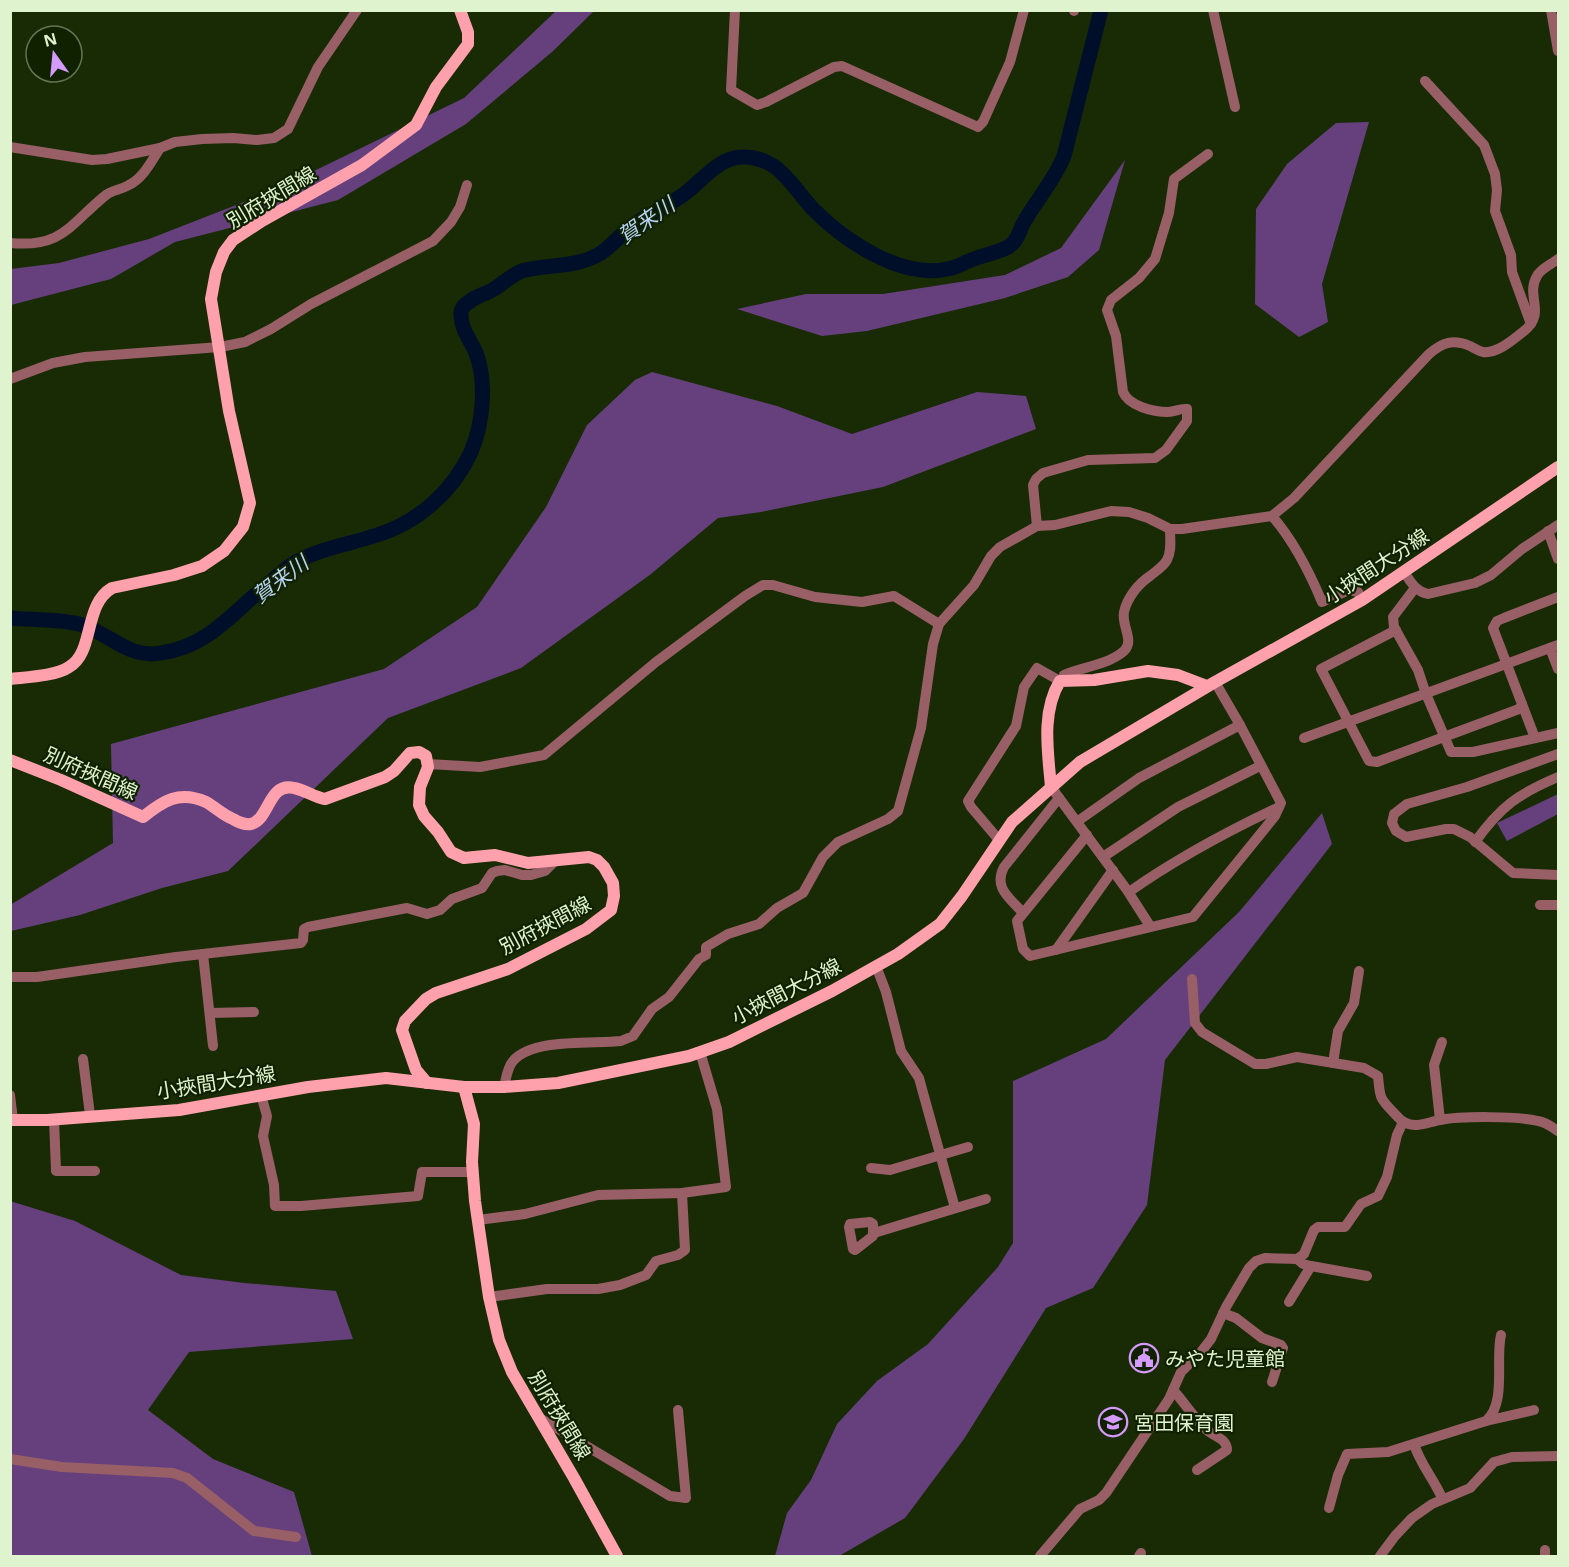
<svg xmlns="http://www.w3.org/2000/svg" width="1569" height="1567" font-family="'Open Sans','Noto Sans JP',sans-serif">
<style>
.forest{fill:#66407d}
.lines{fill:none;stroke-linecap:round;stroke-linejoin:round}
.river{stroke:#000f29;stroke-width:15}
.minor{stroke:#985f67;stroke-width:10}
.major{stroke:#ffa1ad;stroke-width:12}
.labels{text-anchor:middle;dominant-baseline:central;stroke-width:4.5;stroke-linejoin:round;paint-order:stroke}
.street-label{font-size:20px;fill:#dff3ce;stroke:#102100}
.poi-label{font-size:20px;fill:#dff3ce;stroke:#102100;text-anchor:start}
.water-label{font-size:21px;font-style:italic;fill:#b8d4f4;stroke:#102100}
</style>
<rect width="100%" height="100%" fill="#192b05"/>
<!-- forest -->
<g class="forest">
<path d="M556,11h38l-42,41 -86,72 -128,76 -163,42 -64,37 -100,26v-36l48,-6 90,-24 128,-50 187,-91z"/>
<path d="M1369,122l-47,162 6,38 -29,15 -44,-33 1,-95 31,-45 49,-41z"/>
<path d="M1125,160l-26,90 -31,27 -63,21 -138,33 -45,5 -85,-27 69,-15h77l122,-19 56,-27z"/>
<path d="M652,372l125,34 75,28 125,-42 49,4 10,33 -153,58 -122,25 -43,6 -67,56 -130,94 -133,50 -160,153 -66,17 -82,27 -69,16 -1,-26 103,-62 -2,-99 273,-75 93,-62 69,-100 41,-82 48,-45z"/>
<path d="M1558,794v20l-51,27 -10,-18z"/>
<path d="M1322,813l10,31 -167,216 -18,145 -54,83 -47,20 -82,131 -59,79 -66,38h-64l12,-43 24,-33 26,-56 40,-43 51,-37 70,-77 15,-24v-162l93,-42 133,-127z"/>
<path d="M10,1201l65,20 106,54 63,8 92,8 17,48 -164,13 -41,58 65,49 81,33 18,64h-301z"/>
</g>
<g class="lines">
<!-- river -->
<path class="river" d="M10,618c20,2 54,1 72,7 28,9 47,34 79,28 48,-7 71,-40 107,-69 9,-7 17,-16 28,-22 25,-14 54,-18 81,-27 42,-13 76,-44 94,-83 12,-28 16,-70 5,-99 -5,-12 -16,-25 -15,-40 0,-5 3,-8 8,-11 7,-6 17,-8 25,-13 10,-6 19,-16 31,-19 25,-6 52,-2 76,-17 12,-8 21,-20 33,-28 15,-11 33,-19 49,-30 18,-13 36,-38 59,-38 37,-1 50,30 72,53 31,31 87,69 133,59 9,-1 18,-7 27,-10 11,-5 31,-7 39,-16 5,-5 7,-13 10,-19 13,-24 31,-43 41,-68l37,-146"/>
<!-- minor -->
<g class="minor">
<path d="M735,10l-4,80 26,15 9,-3 68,-35 8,-1 136,61 5,-5 27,-60 14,-52"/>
<path d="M1213,10l22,97"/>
<path d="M1551,10l7,41"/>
<path d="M1074,11v-1"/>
<path d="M1425,81l59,64 11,29 2,16 -2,21 16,44 1,17 19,52"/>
<path d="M10,147l82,13 15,-1 53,-11 15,-6 27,-3 31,-1 24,2 17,-2 14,-9 30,-62 39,-57"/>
<path d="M10,243c53,5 60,-19 96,-48 6,-5 14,-5 21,-9 16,-7 24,-24 33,-38"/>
<path d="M10,379l43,-16 32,-6 135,-10 25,-5 26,-13 40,-25 122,-63 18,-19 9,-15 7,-22"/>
<path d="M1272,516c22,25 37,55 50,86l27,-12 9,2 4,8"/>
<path d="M1037,526l-4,-41 3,-6 7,-6 45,-13 67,-2 11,-8 21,-29v-12c-7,-1 -12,3 -19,3 -15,0 -39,-6 -45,-20l-7,-56 -9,-26 4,-10 28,-22 16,-19 14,-46 5,-34 34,-25"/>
<path d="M1548,531l10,28"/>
<path d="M1404,572c7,10 11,19 24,22l47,-11 16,-8 31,-26 36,-24"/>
<path d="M1415,588l-22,29 1,10 24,43 8,24 25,58h22l85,-19"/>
<path d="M1396,630l-75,39 48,92 8,1 142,-53 3,-5 -29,-76 4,-7 7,-3 54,-21"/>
<path d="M1550,648l8,21"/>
<path d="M1065,679l-1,-4c18,-8 44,-10 60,-24 11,-10 -3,-26 0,-39 3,-14 14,-28 26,-36 6,-5 13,-9 17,-16 5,-9 3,-21 3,-31"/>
<path d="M1522,704l13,34"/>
<path d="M1304,738l254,-93"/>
<path d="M1558,754l-91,33 -60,17 -13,10 -2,9 4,8 10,6 40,-8h8l16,8 43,36 45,2"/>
<path d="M428,764l52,3 64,-12 112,-93 89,-66 18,-11h10l42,12 47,5 32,-6 45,28"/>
<path d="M1051,787l76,103 23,36"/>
<path d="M1078,821l61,-43 101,-53"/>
<path d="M1087,835l-70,86 6,28 7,7 163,-39 82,-101 6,-13 -41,-78 -25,-43"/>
<path d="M999,840l-28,-33 -3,-6 48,-75 8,-39 13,-19 23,13"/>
<path d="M1475,842c26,-36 43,-48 83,-65"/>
<path d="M1103,857l75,-50 82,-41"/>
<path d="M1129,892c47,-33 97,-60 150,-85"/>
<path d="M1540,905h18"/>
<path d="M1023,913c-13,-15 -30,-25 -19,-46l55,-69"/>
<path d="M1056,950l57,-80"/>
<path d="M203,954l10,92"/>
<path d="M876,966l10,26 15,59 18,27 3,11 33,119"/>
<path d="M10,977h27l139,-20 125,-14 2,-3 1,-11 4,-2 99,-19 20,6 13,-4 12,-11 30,-11 10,-15 5,-2 8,-1 17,5h9l14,-4 11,-11"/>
<path d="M1192,979l3,44 7,9 53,32h11l31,-7 67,11 14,8c2,21 1,22 16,37 3,3 6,7 10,9 12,7 24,0 36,-2 21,-4 77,-4 98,1 8,1 14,6 20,10"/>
<path d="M210,1013l44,-1"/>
<path d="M83,1059l7,56"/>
<path d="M1333,1063l5,-32 16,-28 5,-32"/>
<path d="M504,1087c2,-8 3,-19 9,-26 20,-23 79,-17 108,-20l12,-5 19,-27 17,-12 30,-38 7,-4v-8l22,-13 31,-10 18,-16 26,-15 20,-36 15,-15 50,-23 10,-8 23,-83 12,-84 6,-20 35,-39 17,-29 9,-9 37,-21 18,-1 56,-14 18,1 19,6 22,11h12l90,-13 22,-18 135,-144c14,-12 24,-15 41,-8 4,2 9,5 13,6 14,2 31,-13 41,-21 23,-19 1,-34 13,-55 3,-7 15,-12 21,-17"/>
<path d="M10,1095l3,25"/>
<path d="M261,1095l6,21 -4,20 11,49 1,21h26l117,-10 4,-24h51"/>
<path d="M54,1119l2,52h39"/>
<path d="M1440,1120l-6,-55 8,-23"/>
<path d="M871,1168l19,2 78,-23"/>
<path d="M478,1220l47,-6 73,-19 84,-2 44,-6 -9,-78 -17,-57"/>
<path d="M870,1222l3,2v12l-18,14 -2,-1 -4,-22 1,-3z"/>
<path d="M874,1233l112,-34"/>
<path d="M1297,1259l6,5 8,2 56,10"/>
<path d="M489,1297l58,-8h51l22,-4 26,-10 10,-14 22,-6 7,-5 -3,-57"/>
<path d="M1289,1302l22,-36"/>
<path d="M1223,1313l13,5 26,20 19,7 2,3 -11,34"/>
<path d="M1173,1390c12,13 22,30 35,41 8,6 19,8 19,19l-30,20"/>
<path d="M538,1417l132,79 16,2 -8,-88"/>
<path d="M1486,1421l48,-11"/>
<path d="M1414,1444c6,20 20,35 28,54"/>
<path d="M10,1459l52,8 111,6 14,5 67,53 42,6"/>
<path d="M1329,1508l9,-33 9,-21 41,-2 98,-31c21,-18 9,-62 15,-86"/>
<path d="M1040,1556l40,-47 19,-9 7,-7 63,-94 12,-27 20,-20 10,-13 15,-32 23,-39 7,-7 9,-3 32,1 7,-5 10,-24 4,-3h27l16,-23 17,-8 9,-19 10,-42 6,-13"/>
<path d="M1139,1556l2,-3"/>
<path d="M1380,1556l15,-20 17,-18 20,-14 38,-16 24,-26 18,-5 46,-1"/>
<path d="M1545,1556v-6"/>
</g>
<!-- major -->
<g class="major">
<path d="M10,679c17,-2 46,-3 59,-12 26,-15 14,-62 43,-79l62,-13 28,-9 22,-15 19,-24 7,-24 -21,-92 -18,-112 5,-27 8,-20 9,-12 29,-19 100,-56 54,-40 20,-38 32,-43v-12l-8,-22"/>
<path d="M10,760l51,20 82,37c20,-16 36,-27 63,-15 9,5 17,13 27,17 5,3 12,6 18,5 19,-5 17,-42 43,-36 11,2 20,9 31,11l60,-22 9,-6 16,-18 9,-1 7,4 2,11 -8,20 -1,18 5,11 14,16 13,20 13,6 31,-3 33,8 61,-6 8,3 7,7 9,16 1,13 -3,14 -25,19 -78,40 -72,24 -10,6 -21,22 -3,9 14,40 11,13"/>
<path d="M1051,787c-3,-35 -10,-75 9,-106l34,-1 54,-9 30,4 29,11"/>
<path d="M464,1087l10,37 -2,38 3,39 14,96 10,43 13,32 62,106 43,78"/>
<path d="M10,1120h37l132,-10 129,-23 78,-9 78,9h40l54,-4 131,-27 40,-14 103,-51 66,-37 42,-30 22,-28 50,-74 68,-60 135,-80 147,-82 196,-133"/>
</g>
</g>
<!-- icons -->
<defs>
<g id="civic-ring" transform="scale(1.5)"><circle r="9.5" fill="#102100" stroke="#d59bfb" stroke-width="1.5"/><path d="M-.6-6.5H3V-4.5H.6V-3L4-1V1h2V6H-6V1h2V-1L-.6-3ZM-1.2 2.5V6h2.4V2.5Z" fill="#d59bfb"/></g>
<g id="school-ring" transform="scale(1.5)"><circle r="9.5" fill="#102100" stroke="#d59bfb" stroke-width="1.5"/><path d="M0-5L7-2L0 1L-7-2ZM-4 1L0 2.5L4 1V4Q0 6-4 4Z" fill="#d59bfb"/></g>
</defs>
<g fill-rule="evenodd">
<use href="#civic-ring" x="1144" y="1358"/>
<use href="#school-ring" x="1113" y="1422"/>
</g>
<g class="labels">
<!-- street labels -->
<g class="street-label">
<text transform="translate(271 197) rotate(-31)">別府挾間線</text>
<text transform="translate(1376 566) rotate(-33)">小挾間大分線</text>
<text transform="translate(91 773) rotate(24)">別府挾間線</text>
<text transform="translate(545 925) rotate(-28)">別府挾間線</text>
<text transform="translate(786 991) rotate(-27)">小挾間大分線</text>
<text transform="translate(216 1082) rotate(-9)">小挾間大分線</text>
<text transform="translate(560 1415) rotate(59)">別府挾間線</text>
</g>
<!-- poi labels -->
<g class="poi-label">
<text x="1165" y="1358">みやた児童館</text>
<text x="1134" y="1422">宮田保育園</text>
</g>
<!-- water labels -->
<g class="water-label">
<text transform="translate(646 220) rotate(-35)">賀来川</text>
<text transform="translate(280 579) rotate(-37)">賀来川</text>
</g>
</g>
<!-- border -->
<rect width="1569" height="1567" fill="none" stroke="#dff3ce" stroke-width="24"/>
<!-- north arrow -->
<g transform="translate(54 54) rotate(345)"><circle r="28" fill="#102100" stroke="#637552" stroke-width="1.5"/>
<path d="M0-4.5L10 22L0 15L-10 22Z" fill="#d59bfb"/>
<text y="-9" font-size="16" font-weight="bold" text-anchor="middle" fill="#dff3ce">N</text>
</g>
</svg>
